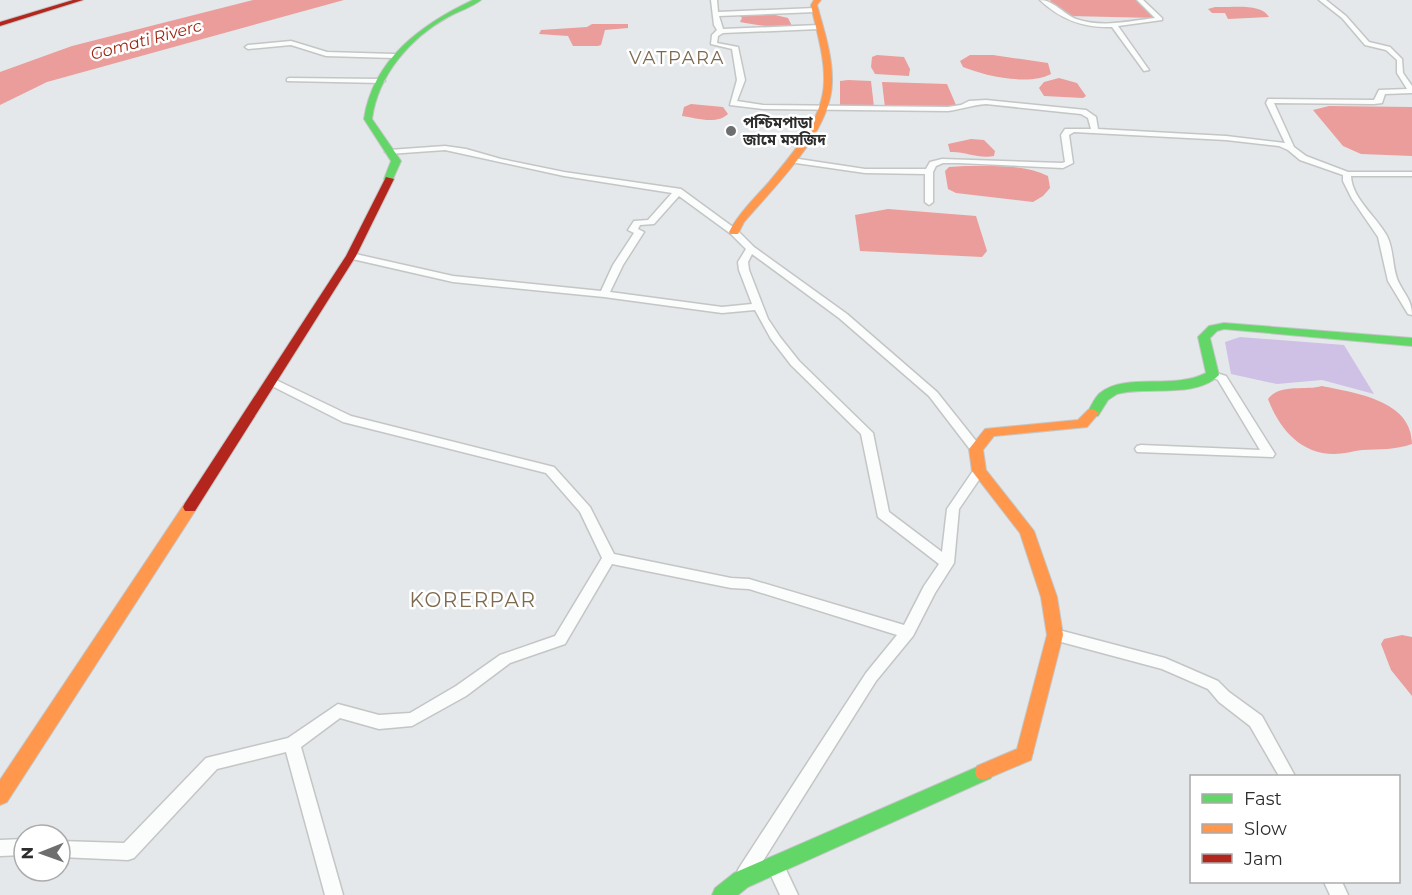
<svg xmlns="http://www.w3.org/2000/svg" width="1412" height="895" font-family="Montserrat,'Noto Sans Bengali',sans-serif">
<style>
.green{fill:#cfc0e6}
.water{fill:#ea9d9a}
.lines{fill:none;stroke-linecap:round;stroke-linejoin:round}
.street-casing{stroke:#c4c5c5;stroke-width:3}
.fast-casing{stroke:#c4c5c5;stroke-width:2}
.slow-casing{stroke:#c4c5c5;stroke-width:2}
.jam-casing{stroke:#c4c5c5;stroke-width:2}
.street{fill:#fbfcfc;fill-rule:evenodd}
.fast{fill:#63d668;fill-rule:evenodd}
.slow{fill:#ff974d;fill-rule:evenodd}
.jam{fill:#b3261e;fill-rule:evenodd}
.poi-dot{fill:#6d6e6f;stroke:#fff;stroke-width:2}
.labels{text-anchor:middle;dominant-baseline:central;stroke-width:5;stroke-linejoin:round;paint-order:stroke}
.far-poi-label{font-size:15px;font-weight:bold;fill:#2d2d2d;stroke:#fff;text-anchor:start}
.far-water-label{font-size:16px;font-style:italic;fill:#9c2412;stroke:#fff}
.far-quarter-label{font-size:18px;letter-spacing:1.5px;fill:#7d6a4e;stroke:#fff}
.neighbourhood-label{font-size:20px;letter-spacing:1.5px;fill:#7d6a4e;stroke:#fff}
</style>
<rect width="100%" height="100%" fill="#e4e8ea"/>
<!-- green -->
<path class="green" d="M1240,337l104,8 30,49 -52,-14 -45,4 -46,-10 -6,-32z"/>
<!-- water -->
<g class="water">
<path d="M253,0h91l-297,82 -47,23v-33l72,-26z"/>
<path d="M1050,0h88l18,18 -87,-2 -15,-9z"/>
<path d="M1215,7c15,1 46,-5 54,10l-41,2 -3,-6h-13l-4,-4z"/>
<path d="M771,14l17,4 4,8c-15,2 -37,-1 -52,-4l2,-4 -2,-2z"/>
<path d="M592,24h36v4l-23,2 -4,15 -3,1h-25l-5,-10 -29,-2 2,-4 46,-3z"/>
<path d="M877,55l27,2 6,12 -1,7 -34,-2 -4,-7 1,-10z"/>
<path d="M970,55h23l55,8 3,11c-22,12 -66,2 -88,-7l-3,-6z"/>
<path d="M1059,78l18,5 9,13 -3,2 -39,-2 -5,-8 5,-6z"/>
<path d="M848,80l23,1 3,26h-30l-4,-2v-24z"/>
<path d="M882,82l65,2 9,21 -5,4 -66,-1z"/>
<path d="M691,104l32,3 5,7c-11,11 -32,4 -46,2l2,-9z"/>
<path d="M1329,106l83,1v49l-51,-2 -18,-8 -30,-36z"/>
<path d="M971,139l13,1 11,11 -1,5c-16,3 -29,-5 -44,-4l-2,-8z"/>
<path d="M965,166c27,0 58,-2 83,10l2,12 -7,8 -10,6 -77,-9 -8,-4 -3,-18 4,-4z"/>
<path d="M888,209l88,7 11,35 -5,6 -122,-6 -5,-36z"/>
<path d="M1322,386c33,7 90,14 90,58 -17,6 -32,5 -50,6 -9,1 -18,4 -28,4 -34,0 -55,-26 -66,-55 12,-16 37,-8 54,-13z"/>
<path d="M1402,635l10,2v59l-21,-26 -10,-26 3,-5z"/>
</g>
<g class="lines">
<!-- street casing -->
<g class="street-casing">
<g id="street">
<path d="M711,0h6l1,12 97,-4 3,2 -3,2 -96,4 4,13 96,-4 3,2 -3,2 -96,4 -5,3 -1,7 21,4 7,33 -8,21 26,4 185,2 13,-2 8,-4 17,-1 100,10 10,7 2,12 128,7 59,7 -19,-40 2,-4 106,1 5,-10 28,-1 -10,-16v-13l-11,-10 -21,-5 -23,-27 -23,-18h7l20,16 23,26 21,5 12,12 1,14 9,13v7l-27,1 -3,9 -8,1 -100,-1 20,44 12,9 42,16h64v4h-61c1,23 26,41 36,60 7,14 5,31 11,45 6,13 14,19 14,34l-4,-1 -20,-33 -10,-44 -26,-38 -9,-18v-6l-43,-15 -12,-10 -9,-4 -53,-6 -152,-8 -5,3 4,28 -10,5 -105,-5h-15l-7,3 -3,6v30l-4,3 -4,-3v-28l-60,-1 -76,-11 -1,-2 4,-2 73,11h61l4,-7 12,-3 120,4 3,-1 -4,-27 4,-6h26l-3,-11 -7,-4 -95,-10c-14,1 -24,5 -38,7l-185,-2 -33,-4 7,-25 -5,-31 -21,-5 1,-9 5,-5 -3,-5z"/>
<path d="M1040,0c13,0 24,14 36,19 26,9 53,2 79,-1l-18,-18h6l19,18v2l-44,6 31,44 -5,1 -32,-44c-28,1 -51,-7 -72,-27z"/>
<path d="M291,41l36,11 67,2 3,2 -3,2 -68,-2 -35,-11 -43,4 -3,-2 3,-2z"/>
<path d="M289,78l92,1 4,2 -4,2 -94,-2v-2z"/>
<path d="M445,146l21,3 35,10 63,13 117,17 56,41 17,17 93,67 90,78 43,54 2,3 -2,3h-8l-43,-56 -90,-78 -87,-64 -4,8 1,8 19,49 12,18 19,24 74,72 16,79 53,40 5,-43 28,-41h8l2,3 -26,38 -5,54 -19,30 -22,43 -37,45 -125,199 -6,3 -6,-3 -3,-6 3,-6 127,-195 31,-38 -148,-46 -18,-1 -119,-24 -47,80 -55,19 -44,33 -54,30 -33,3 -39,-11 -39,29 42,148h-18l-39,-143 -69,17 -83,89 -6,2 -68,-3v-16l64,2 82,-85 82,-20 50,-34 41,11 31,-2 46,-27 44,-31 55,-19 47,-78 -22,-46 -34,-39 -203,-51 -75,-38 -2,-2 2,-2h8l75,36 203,51 36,40 24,47 117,24 18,1 155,46 20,-39 15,-22 -61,-47 -17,-83 -70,-69 -20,-26 -16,-29 -33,3 -118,-16 -151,-15 -105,-24v-4l3,-1 102,23 148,15 12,-26 21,-32 -6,-3 6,-9 14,-1 24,-27 -108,-17 -119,-26 -56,4 -4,-2 4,-2zM679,196l52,38 15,15 -8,13 1,8 13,34 -30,3 -112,-15 13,-27 21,-33 -6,-3 2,-4 14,-1z"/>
<path d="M1213,372l13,4 49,78 -2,3 -136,-5 -2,-3 2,-3 4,-1 119,5 -42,-70 -11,-5z"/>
<path d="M1055,629l110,29 53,23 11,11 33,24 33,60h-16l-29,-50 -31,-24 -11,-13 -46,-20 -112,-30 -2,-4 2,-4z"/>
<path d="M24,839v16l-24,1v-16z"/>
<path d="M775,856l6,3 17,36h-18l-14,-30 3,-6z"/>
<path d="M1324,882h18l6,13h-18z"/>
</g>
</g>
<!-- fast casing -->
<g class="fast-casing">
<g id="fast">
<path d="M473,0h8c-9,7 -22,11 -33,17 -38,21 -70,58 -76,102l29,42 -9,20h-6l-2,-2 7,-18 -27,-42c9,-60 58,-95 109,-119z"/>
<path d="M1224,323l188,15v8l-188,-17 -7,2 -7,7 9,37c-23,24 -72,11 -102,19l-9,6 -10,16h-10l-1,-3c4,-6 7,-15 13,-20 26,-21 74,-3 106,-20l-8,-36 11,-11z"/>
<path d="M984,764l7,2 2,6 -2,6 -243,109 -10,8h-26l3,-7 19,-15z"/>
</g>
</g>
<!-- slow casing -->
<g class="slow-casing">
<g id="slow">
<path d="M814,0h7l-4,5c7,25 16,52 15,78 -1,49 -57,103 -88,139l-6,12h-8l-1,-2c10,-19 26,-34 40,-50 23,-28 54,-62 55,-100 1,-25 -8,-52 -13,-77z"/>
<path d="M1093,409l6,4 -12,14 -93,9 -11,14 3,20 48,61 23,66 6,38 -32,125 -47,20 -7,-2 -2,-6 2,-6 40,-17 30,-114 -6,-38 -21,-64 -48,-62 -3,-22 16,-20 93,-9 10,-10z"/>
<path d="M190,502l5,1 2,4 -2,4 -188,291 -7,3v-25l185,-277z"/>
</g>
</g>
<!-- jam casing -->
<g class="jam-casing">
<g id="jam">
<path d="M73,0h10l-83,26v-4z"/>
<path d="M386,177l8,2 -38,77 -161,255h-10l-2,-4 2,-4 161,-247z"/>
</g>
</g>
<!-- street -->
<use href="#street" class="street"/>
<!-- fast -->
<use href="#fast" class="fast"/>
<!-- slow -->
<use href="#slow" class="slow"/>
<!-- jam -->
<use href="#jam" class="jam"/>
</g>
<!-- markers -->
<circle class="poi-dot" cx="731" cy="131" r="6"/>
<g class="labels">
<!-- far-poi labels -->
<g class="far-poi-label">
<text x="743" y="122">পশ্চিমপাড়া<tspan x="743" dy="17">জামে মসজিদ</tspan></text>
</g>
<!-- far-water labels -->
<g class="far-water-label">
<text transform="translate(146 40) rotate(-15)">Gomati Riverc</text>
</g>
<!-- far-quarter labels -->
<g class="far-quarter-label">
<text x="677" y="58">VATPARA</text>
</g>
<!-- neighbourhood labels -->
<g class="neighbourhood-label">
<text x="473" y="600">KORERPAR</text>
</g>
</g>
<!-- legend -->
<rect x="1190" y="775" width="210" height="108" fill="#ffffff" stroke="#ababab" stroke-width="1.5"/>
<rect x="1202" y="794" width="30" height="9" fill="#63d668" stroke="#ababab" stroke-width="1.5"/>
<text x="1244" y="805" font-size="18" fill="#2d2d2d">Fast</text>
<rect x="1202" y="824" width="30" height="9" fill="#ff974d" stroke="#ababab" stroke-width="1.5"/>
<text x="1244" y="835" font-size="18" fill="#2d2d2d">Slow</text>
<rect x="1202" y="854" width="30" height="9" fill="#b3261e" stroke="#ababab" stroke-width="1.5"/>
<text x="1244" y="865" font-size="18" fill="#2d2d2d">Jam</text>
<!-- north arrow -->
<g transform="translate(42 853) rotate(269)"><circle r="28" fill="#ffffff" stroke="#ababab" stroke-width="1.5"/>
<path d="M0-4.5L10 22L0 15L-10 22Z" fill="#6d6e6f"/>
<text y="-9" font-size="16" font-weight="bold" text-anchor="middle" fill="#2d2d2d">N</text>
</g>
</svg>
